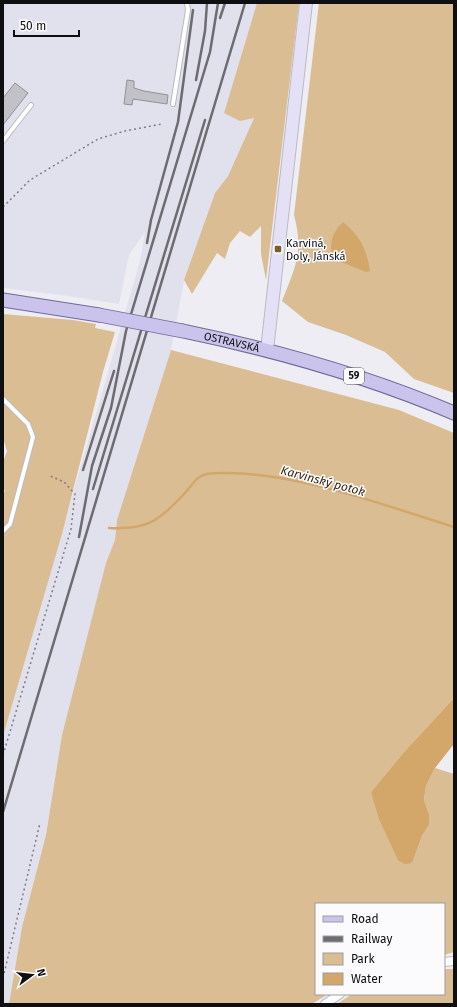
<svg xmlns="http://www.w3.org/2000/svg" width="457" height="1007" font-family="'Fira Sans',sans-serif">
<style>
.built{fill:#e1e0ed}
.green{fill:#dbbd94}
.water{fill:#d2a769}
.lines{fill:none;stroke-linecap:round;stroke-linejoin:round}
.stream{stroke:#d2a769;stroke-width:2.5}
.building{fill:#c2c1c7;stroke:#919196}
.lane-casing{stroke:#bbbac0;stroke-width:6}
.street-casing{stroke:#bbbac0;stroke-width:10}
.secondary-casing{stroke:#bbbac0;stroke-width:14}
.primary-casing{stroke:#716a98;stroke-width:15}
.path{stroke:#7e7e82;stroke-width:1.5;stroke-dasharray:2 3;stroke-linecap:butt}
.lane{stroke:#fff;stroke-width:4}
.street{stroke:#fff;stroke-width:8}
.secondary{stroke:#e4e1f6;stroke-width:12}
.primary{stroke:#cac3ec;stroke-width:13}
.rail{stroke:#6d6c70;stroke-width:2.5}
.primary-bridge-casing{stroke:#716a98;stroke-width:15;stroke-linecap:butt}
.primary-bridge{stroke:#cac3ec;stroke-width:13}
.poi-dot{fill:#7a5d30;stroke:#fbfbfe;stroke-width:1.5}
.labels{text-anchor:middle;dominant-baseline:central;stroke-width:3;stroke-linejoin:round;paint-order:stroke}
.shield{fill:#fbfbfe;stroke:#565658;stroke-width:1}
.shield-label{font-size:10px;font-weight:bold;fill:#0f0f11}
.poi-label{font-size:11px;fill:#0f0f11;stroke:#fbfbfe;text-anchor:start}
.street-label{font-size:11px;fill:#0f0f11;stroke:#fbfbfe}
.water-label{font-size:12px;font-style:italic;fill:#3b290c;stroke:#fbfbfe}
</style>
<rect width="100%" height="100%" fill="#eeedf3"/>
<!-- built -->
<path class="built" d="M3,3h254l-33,110 30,4 -26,59 -13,17 -31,87 -13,70 -54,170 -2,20 -53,195 -16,100 -24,92 -13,77h-6v-268l137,-475 5,-29 -16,23 -10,49 -51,-8 -65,-8z"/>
<!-- green -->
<g class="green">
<path d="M257,3h42l-33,277 -5,-26v-28l-11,11 -10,-6 -10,12 -5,16 -8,-6 -25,41 -8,-14 31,-87 13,-17 26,-58 -14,3 -16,-8z"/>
<path d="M319,3h135v390l-40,-14 -29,-27 -39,-17 -38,-13 -26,-21c13,-33 22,-49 12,-86z"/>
<path d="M3,314l70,6 23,4 -1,4 20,4 -12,40 -41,162 -59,202v-239l2,-7 -2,-1v-27l4,-11 -4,-13z"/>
<path d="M171,350l228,60 55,23v265l-50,54 -33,40 35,72 7,-3 9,-25 7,-11v-11l-5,-14 2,-14 9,-18 19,6v178l-10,3v-51h-128v90h12l-16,10h-303l13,-77 24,-92 16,-100 44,-172 9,-23 2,-20z"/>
<path d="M444,969h10v35h-117l15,-10h92z"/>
</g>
<!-- water -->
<g class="water">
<path d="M343,222c18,15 23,26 27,49l-4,1 -25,-10 -9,-6c-3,-13 1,-25 11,-34z"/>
<path d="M454,698v46l-19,24 -9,18 -2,14 5,14v11l-7,11 -9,25c-4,5 -11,3 -15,-1l-19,-41 -8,-27 33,-40z"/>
</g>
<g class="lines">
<!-- stream -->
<path class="stream" d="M109,528c38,2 50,-7 75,-34 5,-5 11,-15 17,-18 7,-4 18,-3 27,-3 74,1 155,32 226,54"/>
</g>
<!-- building -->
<g class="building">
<path d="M127,80l7,1v7l10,3 24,4 -1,9 -34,-5 -1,6 -8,-1z"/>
<path d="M15,83l13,10 -25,32v-27z"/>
</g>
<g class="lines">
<!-- lane casing -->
<g class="lane-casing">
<g id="lane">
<path d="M173,104l15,-94 -1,-7"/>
<path d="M3,141l28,-36"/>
<path d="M3,399l25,25 5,13 -23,87 -7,7"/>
</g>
</g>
<!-- street casing -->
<g class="street-casing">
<g id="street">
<path d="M444,962l10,-1"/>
<path d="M325,1004l15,-10"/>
</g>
</g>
<!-- secondary casing -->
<g class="secondary-casing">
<path id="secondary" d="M267,350l39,-347"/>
</g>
<!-- primary casing -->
<g class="primary-casing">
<g id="primary">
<path d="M3,300l96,15"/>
<path id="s1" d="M183,331c92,19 184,45 271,82"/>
</g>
</g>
<!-- path -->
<g class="path">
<path d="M3,207l27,-27 68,-41 27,-8 37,-7"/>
<path d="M3,755l68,-226 4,-35 -11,-12 -16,-7"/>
<path d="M3,978l37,-155"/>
</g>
<!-- lane -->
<use href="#lane" class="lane"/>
<!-- street -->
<use href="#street" class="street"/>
<!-- secondary -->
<use href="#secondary" class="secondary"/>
<!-- primary -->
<use href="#primary" class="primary"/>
<!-- rail -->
<g class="rail">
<path d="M220,18l5,-15"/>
<path d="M196,80l9,-49 2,-28"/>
<path d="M147,243l4,-23 27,-98 15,-112"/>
<path d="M83,470l31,-99"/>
<path d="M93,489l112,-369"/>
<path d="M79,537l13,-71 19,-58 15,-77 84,-279 8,-49"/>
<path d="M3,812l242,-809"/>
</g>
<!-- primary-bridge casing -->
<g class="primary-bridge-casing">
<path id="primary-bridge" d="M99,315l84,16"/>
</g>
<!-- primary-bridge -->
<use href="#primary-bridge" class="primary-bridge"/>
</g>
<!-- markers -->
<rect class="poi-dot" x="274" y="245" width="8" height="8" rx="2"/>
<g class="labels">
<!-- shield labels -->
<rect class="shield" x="344" y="368" width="20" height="16" rx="3"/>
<g class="shield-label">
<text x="354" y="376">59</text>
</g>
<!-- poi labels -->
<g class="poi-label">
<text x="286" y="243">Karviná,<tspan x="286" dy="13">Doly, Jánská</tspan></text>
</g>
<!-- street labels -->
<g class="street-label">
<text stroke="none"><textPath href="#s1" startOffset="50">OSTRAVSKÁ</textPath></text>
</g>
<!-- water labels -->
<g class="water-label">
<text transform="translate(323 481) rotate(15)">Karvinský potok</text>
</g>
</g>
<!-- border -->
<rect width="457" height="1007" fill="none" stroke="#0f0f11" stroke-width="8"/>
<!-- legend -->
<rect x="315" y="903" width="130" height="92" fill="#fbfbfe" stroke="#9d9d9f"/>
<rect x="323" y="916" width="20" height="6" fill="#cac3ec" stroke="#9d9d9f"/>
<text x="351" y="923" font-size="12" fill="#0f0f11">Road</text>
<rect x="323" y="936" width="20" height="6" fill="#6d6c70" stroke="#9d9d9f"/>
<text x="351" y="943" font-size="12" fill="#0f0f11">Railway</text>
<rect x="323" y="953" width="20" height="12" fill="#dbbd94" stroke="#9d9d9f"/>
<text x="351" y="963" font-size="12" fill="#0f0f11">Park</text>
<rect x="323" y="973" width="20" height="12" fill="#d2a769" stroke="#9d9d9f"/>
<text x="351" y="983" font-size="12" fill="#0f0f11">Water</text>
<!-- north arrow -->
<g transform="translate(32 975) rotate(75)" stroke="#fbfbfe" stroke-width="3" paint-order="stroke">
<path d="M0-3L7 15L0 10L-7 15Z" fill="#0f0f11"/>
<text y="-6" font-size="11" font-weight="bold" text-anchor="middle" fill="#0f0f11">N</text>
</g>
<!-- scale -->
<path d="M14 30v6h65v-6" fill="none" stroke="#0f0f11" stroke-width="2"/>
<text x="20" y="30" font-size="12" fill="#0f0f11" stroke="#fbfbfe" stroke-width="3" paint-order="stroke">50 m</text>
</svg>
